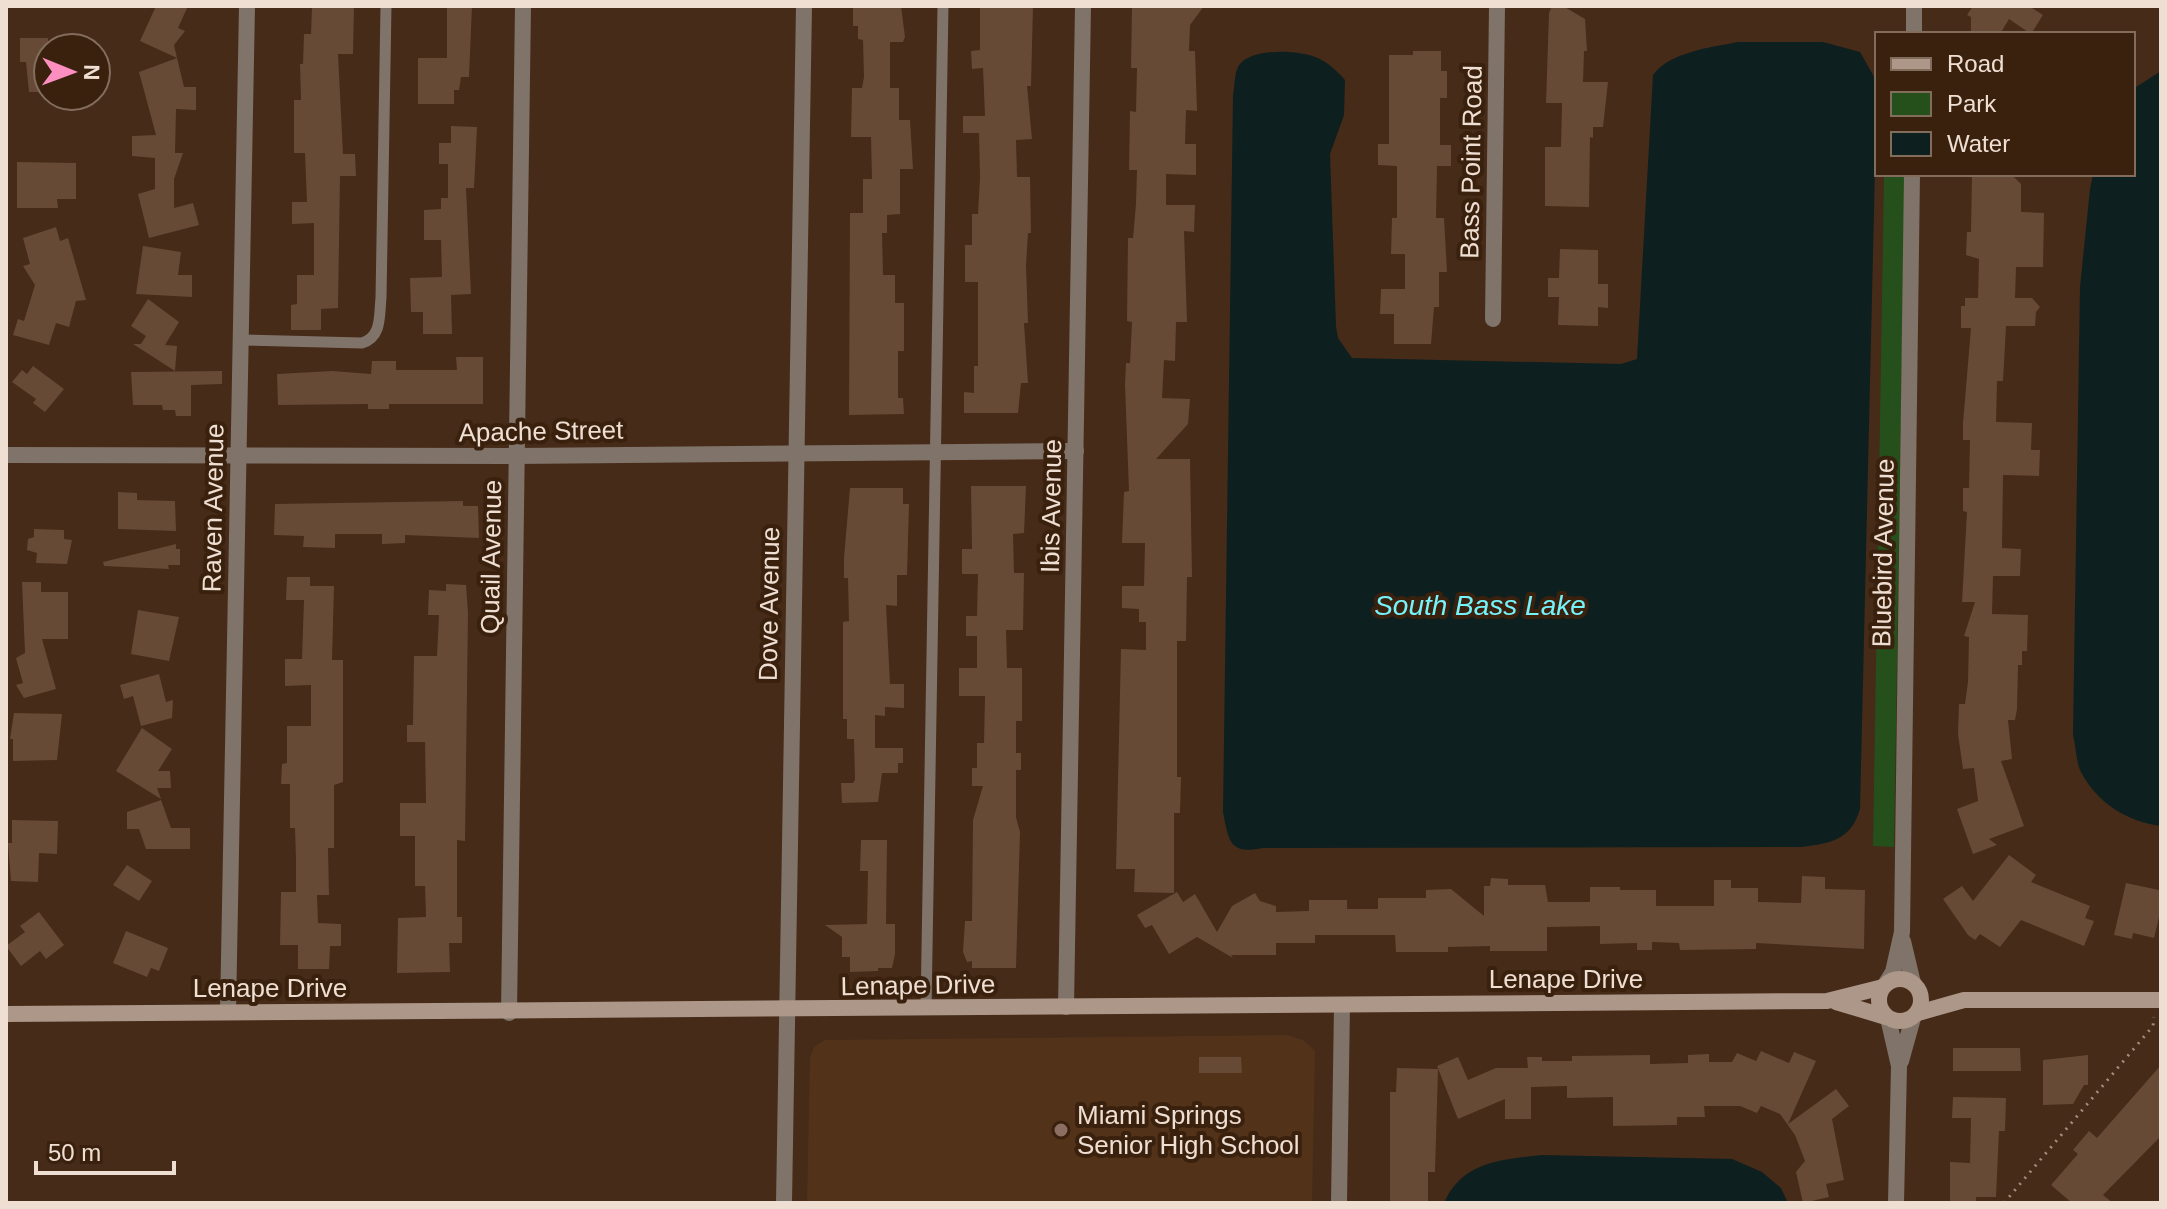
<svg xmlns="http://www.w3.org/2000/svg" width="2167" height="1209" font-family="Arial,sans-serif">
<style>
.built{fill:#52331a}
.green{fill:#254f1b}
.water{fill:#0e1f20}
.building{fill:#664a36}
.lines{fill:none;stroke-linecap:round;stroke-linejoin:round}
.path{stroke:#a28d7e;stroke-width:3;stroke-dasharray:2 6;stroke-linecap:butt}
.lane{stroke:#807369;stroke-width:11}
.street{stroke:#807369;stroke-width:16}
.secondary{stroke:#ac9788;stroke-width:16}
.education-dot{fill:#8d6e63;stroke:#3a210e;stroke-width:3}
.labels{text-anchor:middle;dominant-baseline:central;stroke-width:8;stroke-linejoin:round;paint-order:stroke}
.street-label{font-size:26px;fill:#efded2;stroke:#3a210e}
.poi-label{font-size:26px;fill:#efded2;stroke:#3a210e;text-anchor:start}
.water-label{font-size:28px;font-style:italic;fill:#76f3fa;stroke:#3a210e}
</style>
<rect width="100%" height="100%" fill="#452b18"/>
<!-- built -->
<path class="built" d="M1287,1035l16,5 12,11 -3,152h-505l3,-145 4,-11 11,-7z"/>
<!-- green -->
<path class="green" d="M1884,174h21l-11,673 -21,-1z"/>
<!-- water -->
<g class="water">
<path d="M1738,42h85l37,10 17,30 -17,727c-9,31 -29,34 -58,38l-539,1c-34,7 -34,-7 -40,-36l10,-717c2,-9 1,-24 7,-31 14,-16 57,-14 75,-7 13,5 21,13 30,23l-1,35 -14,39 6,172 2,12 14,20 269,6 16,-5 16,-284c16,-23 60,-28 85,-33z"/>
<path d="M2161,71v755c-33,-4 -64,-23 -80,-54 -5,-10 -5,-25 -8,-37l7,-448 10,-98 3,-15h40v-85z"/>
<path d="M1542,1155l190,4 30,13 19,16 7,15h-344c19,-42 57,-43 98,-48z"/>
</g>
<!-- building -->
<g class="building">
<path d="M156,6h32l-10,22 7,3 -11,14 3,13 -37,-17z"/>
<path d="M312,6h42l-1,48h-15l5,100h12l1,22h-16l-2,132 -17,1v21h-30v-25l6,-1v-29h17v-52l-22,1v-22h15l-2,-49h-11v-53h7l-1,-36h3l1,-30h7z"/>
<path d="M447,6h25l-3,71h-8l-2,13h-5v14h-36v-46h29z"/>
<path d="M853,6h48l4,31 -2,5h-13v46h9v32h11l3,49h-13v45l-13,1v18h-5l1,42h12v28h9v48h-6v47h5l1,16 -55,1 1,-202h13v-34h9l-1,-42h-20l1,-49h10l2,-11 -1,-37 -5,-1v-13h-5z"/>
<path d="M980,6h53l-2,80h-4l5,53 -16,1 1,37h13l1,56h-3l-2,32 2,58h-4l4,60h-7l-3,30h-54v-21l10,1v-27h4v-84h-13v-37h7v-31h6l2,-36 -1,-45h-16v-17h22l-2,-48 -11,1 -1,-18 9,-1z"/>
<path d="M1132,6h72l-14,19 -1,26h6l2,60 -11,-1 -1,34h11v31l-30,-1v31h29l-1,27 -10,-1 3,91h-11l-1,39 -11,-1 -2,38 28,1 -2,25 -32,35h34l2,118h-5l-1,64h-9v136h4l-1,36h-6v80l-40,-1 1,-23h-19l5,-220 25,1v-28h-7v-13l-17,-1v-22h22l1,-43h-23l2,-51 5,-1 -4,-106 1,-22h4l2,-41 -5,-1 1,-83h5l3,-34 1,-34h-8l1,-59 6,1 1,-44h-6z"/>
<path d="M1552,6h11l22,13 2,32h-3l-1,31h25l-5,45h-10v11l-3,-1 -1,70 -44,-1v-59h16l1,-44h-16l3,-90z"/>
<path d="M1973,6h56l14,9 -12,19 -22,-15 -9,15h-29v-17l-4,-2z"/>
<path d="M20,38h28v54h-19l-3,-30h-6z"/>
<path d="M1413,51h28v20h6v27h-7v47h11v21h-14l-1,52h8l3,54h-8v35h-5l-3,37h-37v-30h-14l1,-25h24v-35h-14l1,-36h5v-52l-19,-1v-21h11v-89h24z"/>
<path d="M177,58l7,29h12v23l-20,-1 -1,44h8l-9,26v29l19,-5 6,22 -50,13 -11,-44 17,-5v-31l-23,-2v-20l24,-1 -17,-63z"/>
<path d="M451,126l26,1 -3,61h-8l5,106 -20,1 1,39h-29v-22h-12l-1,-34 32,-1 -1,-37h-17v-30l17,-1v-11h7v-34h-9v-21h12z"/>
<path d="M17,162l59,1v36h-19l1,9h-41z"/>
<path d="M1972,174h39l10,10v28l23,1 -1,54h-27l-1,31h17l8,9 -4,5 -1,14h-29l-3,55h-6l-1,41 36,1 -1,27h9l-1,26 -36,-1 -1,73 19,1 -1,27h-27l-1,38 36,1 -1,36h-5v14h-4l-1,44 -2,11h-7l4,39 -11,2 23,65 -35,13 8,6 -24,9 -16,-45 21,-8 -4,-33 -11,1 -5,-35 1,-30h6l3,-22 1,-45 -5,-1 11,-34h-13l5,-90 -4,-1v-23h6l1,-48h-7v-17l8,-95h-10v-22h4v-8h13l1,-39 -13,-4 1,-23h4z"/>
<path d="M56,227l4,14 8,-3 18,62 -10,1 -7,26 -13,-4 -7,22 -36,-10 5,-16 6,2 11,-36 -12,-19 7,-2 -7,-26z"/>
<path d="M143,246l38,6 -3,23h14v22l-56,-3z"/>
<path d="M1560,249l38,1v34h10v24l-10,-1v19l-40,-1 1,-28h-11v-19h11z"/>
<path d="M148,299l31,23 -14,23 12,1 -2,25 -42,-27h8l5,-8 -15,-10z"/>
<path d="M456,357h27v47h-94v5h-21v-5l-90,1 -1,-31 55,-3 39,3 1,-13h24v9h61z"/>
<path d="M33,366l31,23 -19,23 -12,-9 3,-4 -24,-17 10,-12 5,4z"/>
<path d="M222,371v13l-31,1v31h-15l-1,-6h-12l-1,-5h-29l-2,-33z"/>
<path d="M971,486h55l-2,47 -11,1 1,39h10l-1,57h-17l1,38h15v53h-6v32h5v17h-5v47l4,15 -4,136h-44v-7l-5,1 -4,-10 2,-31h7l1,-101 10,-34h-11v-18h5v-25h7l1,-47h-26v-28h18v-32h-11v-20h11l1,-42h-16v-25h10z"/>
<path d="M850,488h53v16h6l-2,71h-10v31l-11,-1 4,79h14v24l-19,-1v9l-10,-1v33h28v15h-5v10h-16l-4,29 -36,1 -1,-20h12l2,-3 -1,-41h-7v-20h-4v-97l6,-1 -1,-43h-4v-20z"/>
<path d="M118,492l19,1v7l38,1 1,30 -58,-2z"/>
<path d="M463,501v5h15l1,32 -74,-3v8l-23,1v-10h-47v14l-32,-1 1,-11 -30,-1 1,-31z"/>
<path d="M34,529l30,1v9l8,1 -5,24 -31,-1 1,-10 -10,-3 1,-11 6,-2z"/>
<path d="M176,544v5h4v16h-12l1,4 -65,-3 -1,-4z"/>
<path d="M287,577h23v9h24l-2,74h11v122l-9,3v63h-6l1,47h-12l1,28 23,1v22h-11l-1,23h-31v-24h-18l1,-53h15v-32l-1,-32h-5v-44h-9l1,-20 5,-1v-37h24v-41l-26,1v-27h17l2,-59h-18z"/>
<path d="M22,582h19v10h27v47h-26l14,50 -32,9 -8,-13 7,-2 -7,-25 9,-5z"/>
<path d="M446,584l20,1 2,28 -3,228 -8,-1v77h5v26h-13l1,29 -53,1 1,-55 28,-1 -1,-31h-10v-50h-15v-33h26l-1,-61h-18v-17h6l1,-69h23l2,-41h-11l1,-25 17,1z"/>
<path d="M138,610l41,7 -10,44 -38,-7z"/>
<path d="M159,674l7,28 7,-2 -1,18 -31,8 -8,-30 -9,3 -4,-14z"/>
<path d="M14,713l48,1 -5,46 -44,1v-22h-3z"/>
<path d="M142,728l30,21 -14,22h12l1,17h-14l4,11 -45,-28z"/>
<path d="M161,800l10,28h19v21h-44l-7,-20h-12v-17z"/>
<path d="M12,820l46,1 -1,33 -18,-1 -1,29 -27,-1 -3,-38h4z"/>
<path d="M861,840h26l-1,84h9v30l-3,14h-14v3l-28,1v-15h-8v-20l-17,-12 42,-1 1,-53h-8z"/>
<path d="M2009,855l27,20 -5,7 59,24 -5,12 9,3 -10,25 -63,-26 -21,27 -20,-13 -5,6 -7,-5 -25,-36 19,-13 11,15z"/>
<path d="M127,865l25,16 -13,20 -26,-16z"/>
<path d="M1802,876l23,1v12l40,1 -1,59 -108,-6v6l-76,1 -1,-7 -27,-1v8h-15v-7l-37,1v-18l-53,1v24h-57v-5l-42,1v5h-52l-1,-17h-80v8h-39v12h-45l2,3 -36,-21 -28,17 -17,-29 -7,3 -8,-13 40,-23 6,10 12,-8 22,38 15,-26 23,-13 5,8 16,5v6l33,-1v-11h38v9h31v-11h48v-8l25,-1 33,27v-30h6l1,-8 17,1v6h37l3,17h42v-15h30v3h36v16h58v-26h17v8h27v14l43,1z"/>
<path d="M2126,883l33,7 2,19 -7,29 -21,-5 -1,6 -18,-4z"/>
<path d="M39,912l25,33 -18,14 -6,-8 -19,15 -15,-20 19,-14 -5,-6z"/>
<path d="M126,931l42,17 -9,23 -8,-3 -4,9 -34,-14z"/>
<path d="M1953,1048h67l1,23h-68z"/>
<path d="M1761,1051l28,12 5,-11 22,9 -28,63 48,-35 13,17 -17,13 12,61 -18,4 3,13 -26,6 -7,-31 9,-11 -10,-26 -15,-21 -19,-8 -4,7 -17,-7h-36l1,11h-28v8l-64,1v-29l-46,1v-12l-36,1v32h-26v-20l-47,20 -21,-53 21,-9 10,23 28,-12h32l-1,-11h15v4h30v-5l78,-1v9l38,-1v-8l21,-1v8h23l5,-9 19,8z"/>
<path d="M2088,1055v30h-4l-11,19 -30,1v-45z"/>
<path d="M1199,1057h42l1,16h-43z"/>
<path d="M2161,1065v71l-58,59 10,8h-41l-21,-18 27,-31 -5,-4 16,-19 8,7z"/>
<path d="M1397,1068l41,1 -3,103h-7v31h-38v-111h6z"/>
<path d="M1953,1097l53,1 -1,33h-6l-3,66h-20v6h-26v-41l20,1 1,-45h-19z"/>
</g>
<g class="lines">
<!-- path -->
<path class="path" d="M2004,1203l149,-177 1,-9"/>
<!-- lane -->
<g class="lane">
<path d="M241,340l121,3c20,-6 17,-27 19,-45l5,-292"/>
<path d="M926,1009l17,-1003"/>
</g>
<!-- street -->
<g class="street">
<path d="M1914,34v-28"/>
<path d="M1493,319l4,-313"/>
<path d="M6,455l510,1 560,-5"/>
<path d="M1903,941l10,42"/>
<path d="M1885,985l8,-13 9,-40 10,-758"/>
<path d="M1066,1007l17,-1001"/>
<path d="M228,1011l19,-1005"/>
<path d="M509,1013l14,-1007"/>
<path d="M1888,1018l11,48 -3,137"/>
<path d="M1901,1061l12,-43"/>
<path d="M784,1203l20,-1197"/>
<path d="M1339,1203l3,-198"/>
</g>
<!-- secondary -->
<g class="secondary">
<circle cx="1900" cy="1000" r="21"/>
<path d="M1836,1002l50,15"/>
<path d="M1918,1013l46,-13h197"/>
<path d="M6,1014l1821,-13 56,-14"/>
</g>
</g>
<!-- markers -->
<circle class="education-dot" cx="1061" cy="1130" r="8"/>
<g class="labels">
<!-- street labels -->
<g class="street-label">
<text transform="translate(1471 162) rotate(-89)">Bass Point Road</text>
<text transform="translate(541 431) rotate(-1)">Apache Street</text>
<text transform="translate(1051 506) rotate(-89)">Ibis Avenue</text>
<text transform="translate(213 508) rotate(-89)">Raven Avenue</text>
<text transform="translate(1883 553) rotate(-89)">Bluebird Avenue</text>
<text transform="translate(491 557) rotate(-89)">Quail Avenue</text>
<text transform="translate(769 604) rotate(-89)">Dove Avenue</text>
<text x="1566" y="979">Lenape Drive</text>
<text transform="translate(918 985) rotate(-1)">Lenape Drive</text>
<text x="270" y="988">Lenape Drive</text>
</g>
<!-- poi labels -->
<g class="poi-label">
<text x="1077" y="1115">Miami Springs<tspan x="1077" dy="30">Senior High School</tspan></text>
</g>
<!-- water labels -->
<g class="water-label">
<text x="1480" y="605">South Bass Lake</text>
</g>
</g>
<!-- border -->
<rect width="2167" height="1209" fill="none" stroke="#efded2" stroke-width="16"/>
<!-- legend -->
<rect x="1875" y="32" width="260" height="144" fill="#3a210e" stroke="#826d5c" stroke-width="2"/>
<rect x="1891" y="58" width="40" height="12" fill="#ac9788" stroke="#826d5c" stroke-width="2"/>
<text x="1947" y="72" font-size="24" fill="#efded2">Road</text>
<rect x="1891" y="92" width="40" height="24" fill="#254f1b" stroke="#826d5c" stroke-width="2"/>
<text x="1947" y="112" font-size="24" fill="#efded2">Park</text>
<rect x="1891" y="132" width="40" height="24" fill="#0e1f20" stroke="#826d5c" stroke-width="2"/>
<text x="1947" y="152" font-size="24" fill="#efded2">Water</text>
<!-- north arrow -->
<g transform="translate(72 72) rotate(91)"><circle r="38" fill="#3a210e" stroke="#826d5c" stroke-width="2"/>
<path d="M0-6L14 30L0 20L-14 30Z" fill="#fd8ec0"/>
<text y="-12" font-size="22" font-weight="bold" text-anchor="middle" fill="#efded2">N</text>
</g>
<!-- scale -->
<path d="M36 1161v12h138v-12" fill="none" stroke="#efded2" stroke-width="4"/>
<text x="48" y="1161" font-size="24" fill="#efded2" stroke="#3a210e" stroke-width="6" paint-order="stroke">50 m</text>
</svg>
